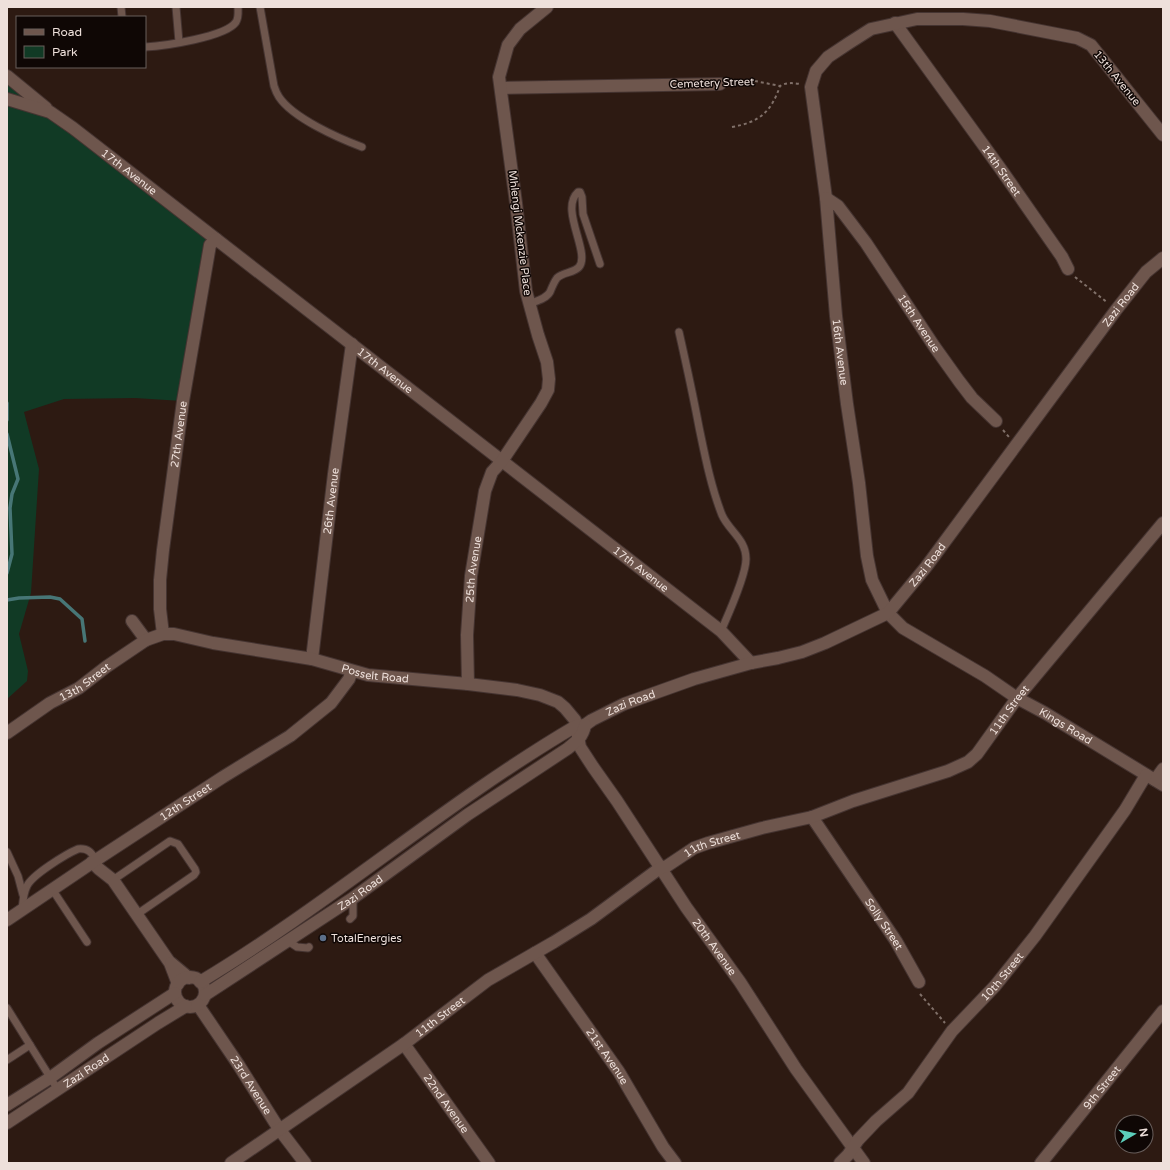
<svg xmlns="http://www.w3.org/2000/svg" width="1170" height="1170" font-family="'Varela Round',sans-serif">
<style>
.green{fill:#113a25}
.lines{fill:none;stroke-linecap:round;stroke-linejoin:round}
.stream{stroke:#477676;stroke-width:3.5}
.lane-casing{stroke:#453431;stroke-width:9}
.street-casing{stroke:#453431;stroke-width:14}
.secondary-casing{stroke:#453431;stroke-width:14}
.path{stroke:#807069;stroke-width:2;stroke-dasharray:3 3;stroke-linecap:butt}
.lane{stroke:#6e564d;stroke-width:7}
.street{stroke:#6e564d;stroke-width:12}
.secondary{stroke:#6e564d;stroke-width:12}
.service-dot{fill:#5c6f8a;stroke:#0f0705;stroke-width:1.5}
.labels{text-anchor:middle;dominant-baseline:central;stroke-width:3;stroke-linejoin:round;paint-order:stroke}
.street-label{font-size:11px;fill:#eee0db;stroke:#0f0705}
.poi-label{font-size:11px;fill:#eee0db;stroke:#0f0705;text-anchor:start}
</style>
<rect width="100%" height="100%" fill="#2d1a12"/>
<!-- green -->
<path class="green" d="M7,77l207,162 -32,162 -47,-3 -71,1 -40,13 15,57 -8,124 -12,41 9,37 -1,10 -20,18z"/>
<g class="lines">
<!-- stream -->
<g class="stream">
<path d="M7,403v17"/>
<path d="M7,434l11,45 -6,15 -2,14 2,46 -5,19"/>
<path d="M7,600l12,-2 31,-1 10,2 22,20 3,22"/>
</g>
<!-- lane casing -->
<g class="lane-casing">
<g id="lane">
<path d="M121,7l1,10"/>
<path d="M176,7l3,35"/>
<path d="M260,7l14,79c1,3 3,8 5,11 14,21 59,41 83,50"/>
<path d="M145,47c19,-1 81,-10 91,-25 3,-5 2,-10 2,-15"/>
<path d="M529,304c7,-3 17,-5 21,-12 2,-5 4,-10 7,-14 6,-6 17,-5 22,-11 12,-14 -20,-58 -1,-75h2l2,5 1,17 17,50"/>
<path d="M679,332c7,31 14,63 20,95 6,29 12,60 23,88 7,16 24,24 24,44 0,17 -18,56 -25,72"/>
<path d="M7,852l11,24 5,19"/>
<path d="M113,880l57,-39 8,3 17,25 1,3 -2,3 -58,40"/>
<path d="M52,889l35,53"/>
<path d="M22,910c1,-8 1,-16 5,-24 5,-11 39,-32 51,-37 10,-1 13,3 18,11"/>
<path d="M350,919l3,-3v-18"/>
<path d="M288,941l9,6 11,1 1,-1"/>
<path d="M7,1008l51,82"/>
<path d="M7,1060l23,-15"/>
</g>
</g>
<!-- street casing -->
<g class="street-casing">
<g id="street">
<path id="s1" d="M895,23l105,145 62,89 6,12"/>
<path d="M7,76l39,32"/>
<path d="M501,88l219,-4"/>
<path id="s2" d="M7,99l43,13 23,16 648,503 30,32"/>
<path id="s3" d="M1163,135l-72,-90 -14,-7 -87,-17 -27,-2h-46l-46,10 -22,14 -21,14 -12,14 -5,16 15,111 10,118 11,88 12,79 8,73 5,24 16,33 15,15 82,48 32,22 28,15 118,72"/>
<path id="s4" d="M826,198l12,8 28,37 68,103 25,35 13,17 24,23"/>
<path d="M132,621l14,19"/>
<path id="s5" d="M163,634l-3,-25v-29l3,-30 20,-149 27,-156 6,-6"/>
<path id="s6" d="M312,659l22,-185 18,-130"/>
<path id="s7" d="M468,684l-1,-49 4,-59 14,-85 7,-19 10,-11 39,-58 7,-13 1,-11 -2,-17 -9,-27 -12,-44 -10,-88 -17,-126 9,-32 12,-16 27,-22"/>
<path id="s8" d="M7,733l43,-30 29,-15 27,-21 40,-27 17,-6h11l39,9 99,16 56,16 100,9 49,6 23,5 18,7 7,6 10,12 5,27 13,20 24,34 69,106 54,75 56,87 68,94"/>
<path d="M1155,780l8,-11"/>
<path id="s9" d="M812,817l84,124 23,41"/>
<path d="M92,862l7,7 14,11 57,83 8,21"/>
<path id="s10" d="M7,920l89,-60 127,-83 67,-41 41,-33 18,-24 3,-8"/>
<path id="s11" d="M535,953l84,119 44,75 12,16"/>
<path d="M171,963l18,15"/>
<path id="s12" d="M198,1005l40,59 41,65 26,34"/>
<path id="s13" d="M404,1044l85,119"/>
<path id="s14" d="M231,1163l173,-119 84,-64 66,-38 37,-23 69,-51 7,-2 27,-18 14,-5 54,-15 50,-11 41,-16 95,-30 20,-9 9,-8 40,-56 146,-175"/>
<path id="s15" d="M840,1163l8,-8 10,-15 18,-19 32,-28 44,-62 43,-45 40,-50 90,-126 21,-35"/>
<path id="s16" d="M1041,1163l122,-152"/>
</g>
</g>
<!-- secondary casing -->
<g class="secondary-casing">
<g id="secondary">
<circle cx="190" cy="992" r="15"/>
<path id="s17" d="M200,982c130,-78 245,-179 376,-256l9,-1 7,-5 32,-16 70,-25 57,-16 27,-5 24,-6 23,-9 63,-30 38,-46 190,-257 30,-38 17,-14"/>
<path id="s18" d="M205,995l148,-97 114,-83 100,-66c9,-7 16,-12 18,-24"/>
<path d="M7,1105l43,-27 48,-35 77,-50"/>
<path id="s19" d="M7,1123l151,-100 28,-17"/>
</g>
</g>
<!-- path -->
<g class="path">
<path d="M731,83l24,-2 25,5c7,-4 13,-3 20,-2"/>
<path d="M732,127c28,-5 39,-15 48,-41"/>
<path d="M1075,277l33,26"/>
<path d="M1003,430l6,7"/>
<path d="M920,994l25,29"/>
</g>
<!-- lane -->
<use href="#lane" class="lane"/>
<!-- street -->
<use href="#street" class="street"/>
<!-- secondary -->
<use href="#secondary" class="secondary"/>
</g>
<!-- markers -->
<circle class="service-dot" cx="323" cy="938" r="4"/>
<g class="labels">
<!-- street labels -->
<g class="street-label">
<text transform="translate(1117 78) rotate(51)">13th Avenue</text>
<text transform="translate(712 83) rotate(-2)">Cemetery Street</text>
<text stroke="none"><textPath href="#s1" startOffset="182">14th Street</textPath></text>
<text stroke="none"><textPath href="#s2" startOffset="144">17th Avenue</textPath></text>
<text transform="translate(520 233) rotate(83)">Mhlengi Mckenzie Place</text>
<text stroke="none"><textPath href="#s17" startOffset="1175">Zazi Road</textPath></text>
<text stroke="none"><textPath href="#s4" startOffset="157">15th Avenue</textPath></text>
<text stroke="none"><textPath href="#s3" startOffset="693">16th Avenue</textPath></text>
<text stroke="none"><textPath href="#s2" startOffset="468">17th Avenue</textPath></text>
<text stroke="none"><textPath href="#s5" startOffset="201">27th Avenue</textPath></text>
<text stroke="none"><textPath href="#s6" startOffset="159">26th Avenue</textPath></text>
<text stroke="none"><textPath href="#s17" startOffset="851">Zazi Road</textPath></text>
<text stroke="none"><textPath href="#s2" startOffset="792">17th Avenue</textPath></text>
<text stroke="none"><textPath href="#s7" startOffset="115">25th Avenue</textPath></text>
<text stroke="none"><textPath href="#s8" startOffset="402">Posselt Road</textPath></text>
<text stroke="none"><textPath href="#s8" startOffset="93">13th Street</textPath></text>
<text stroke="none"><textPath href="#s17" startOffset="515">Zazi Road</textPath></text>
<text stroke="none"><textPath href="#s14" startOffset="915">11th Street</textPath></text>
<text stroke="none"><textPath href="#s3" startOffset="1171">Kings Road</textPath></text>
<text stroke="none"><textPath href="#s10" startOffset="214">12th Street</textPath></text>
<text stroke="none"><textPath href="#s14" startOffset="579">11th Street</textPath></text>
<text stroke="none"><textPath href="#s18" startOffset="186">Zazi Road</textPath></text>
<text stroke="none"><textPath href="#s9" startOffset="129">Solly Street</textPath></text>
<text stroke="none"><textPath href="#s8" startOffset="881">20th Avenue</textPath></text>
<text stroke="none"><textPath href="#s15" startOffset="248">10th Street</textPath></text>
<text stroke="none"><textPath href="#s14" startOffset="255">11th Street</textPath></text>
<text stroke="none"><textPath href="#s11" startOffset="126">21st Avenue</textPath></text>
<text stroke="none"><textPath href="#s19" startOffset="95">Zazi Road</textPath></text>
<text stroke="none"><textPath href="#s12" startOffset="96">23rd Avenue</textPath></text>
<text stroke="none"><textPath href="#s16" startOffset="97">9th Street</textPath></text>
<text stroke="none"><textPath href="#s13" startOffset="73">22nd Avenue</textPath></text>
</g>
<!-- poi labels -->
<g class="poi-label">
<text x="331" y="938">TotalEnergies</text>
</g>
</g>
<!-- border -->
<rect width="1170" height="1170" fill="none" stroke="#eee0db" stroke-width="16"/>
<!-- legend -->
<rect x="16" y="16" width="130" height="52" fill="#0f0705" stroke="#685e5b"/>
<rect x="24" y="29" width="20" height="6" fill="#6e564d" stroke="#685e5b"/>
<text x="52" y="36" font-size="12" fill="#eee0db">Road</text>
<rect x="24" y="46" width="20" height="12" fill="#113a25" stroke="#685e5b"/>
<text x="52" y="56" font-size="12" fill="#eee0db">Park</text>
<!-- north arrow -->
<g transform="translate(1134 1134) rotate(81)"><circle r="19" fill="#0f0705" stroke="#685e5b"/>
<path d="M0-3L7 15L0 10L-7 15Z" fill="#5ccebb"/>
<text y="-6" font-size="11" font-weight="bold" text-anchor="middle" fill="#eee0db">N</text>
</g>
</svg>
